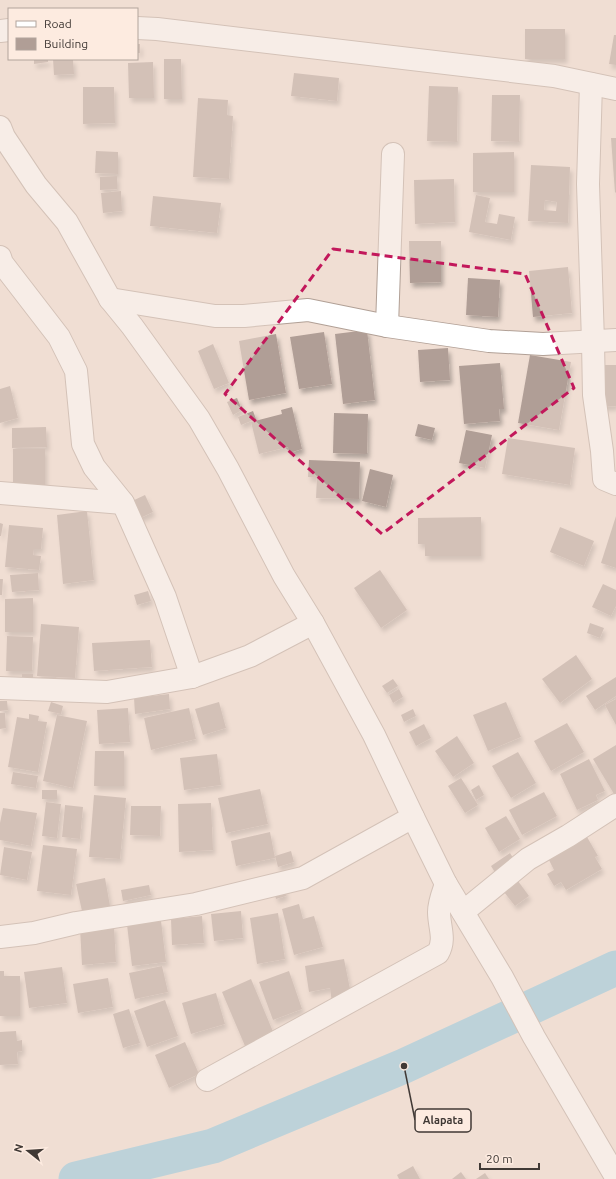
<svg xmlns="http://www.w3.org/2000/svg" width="616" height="1179" font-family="Ubuntu,sans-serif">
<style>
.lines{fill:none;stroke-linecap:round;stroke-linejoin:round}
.river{stroke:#7fc4e0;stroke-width:35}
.building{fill:#b09e96;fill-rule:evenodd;filter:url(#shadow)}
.minor-casing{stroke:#b1a096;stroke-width:24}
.minor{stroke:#fff;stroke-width:22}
.marked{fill:none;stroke:#c2185b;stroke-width:3;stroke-dasharray:8 5;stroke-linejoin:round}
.leader{fill:none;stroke:#403935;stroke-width:1.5}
.callout-dot{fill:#403935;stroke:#fdebe0;stroke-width:1.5}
.callout{fill:#fdebe0;stroke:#403935;stroke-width:1.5}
.callout-label{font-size:11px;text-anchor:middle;font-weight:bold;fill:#403935}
</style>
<defs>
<filter id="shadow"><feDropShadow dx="2.5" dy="4.5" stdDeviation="2" flood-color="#0004"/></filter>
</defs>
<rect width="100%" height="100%" fill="#f0ded3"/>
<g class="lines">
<!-- river -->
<path class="river" d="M76,1179l137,-33 191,-80 212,-98"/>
</g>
<!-- building -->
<g class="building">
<rect x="525" y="29" width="40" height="30"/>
<path d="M614,35h2v30l-7,-1z"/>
<rect x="137" y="44" width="3" height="9"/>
<path d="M34,59h14v3l-14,2z"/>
<path d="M53,59h20l1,15 -20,1z"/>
<path d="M164,59h17l1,40h-18z"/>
<path d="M153,62l1,36h-25l-1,-35z"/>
<path d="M294,73l45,5 -2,23 -46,-5z"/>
<path d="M429,86l29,1 -1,55 -30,-1z"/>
<path d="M83,87h31l1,36 -32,1z"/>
<path d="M492,95h28l-1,47 -28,-1z"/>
<path d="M198,98l30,2 -1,15 6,1 -4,63 -36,-2z"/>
<path d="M611,138h5v54l-1,1z"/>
<path d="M96,151l22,1v22l-23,-1z"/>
<path d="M514,152v40h-41v-39z"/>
<path d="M531,165l39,2 -2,56 -40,-2zM545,200l12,2 -1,9 -12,-1z"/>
<path d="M117,176v13l-17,1v-13z"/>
<path d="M454,179l1,43 -40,2 -1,-44z"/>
<path d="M121,191l1,20 -19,2 -2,-20z"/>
<path d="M476,195l14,3 -5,24 12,2 2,-10 16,3 -4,23 -42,-8z"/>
<path d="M153,196l68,7 -4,30 -67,-7z"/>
<path d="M409,241h32v41l-31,1z"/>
<path d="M568,267l4,46 -39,4 -4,-46z"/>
<path d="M468,278l32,2 -2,37 -32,-2z"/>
<path d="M367,330l8,70 -32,4 -8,-70z"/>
<path d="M324,332l8,52 -33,5 -9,-52z"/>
<path d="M276,334l10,59 -37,7 -10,-59z"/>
<path d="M213,344l16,39 -15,6 -16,-38z"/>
<path d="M448,348l2,32 -30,2 -2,-32z"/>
<path d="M530,355l41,7 -12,68 -41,-7z"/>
<path d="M500,363l4,46h-5l1,12 -36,3 -5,-58z"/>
<path d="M597,365h19v41l-18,1z"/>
<path d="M10,386l8,32 -18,5v-34z"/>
<path d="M237,398l5,12 -9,5 -6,-13z"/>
<path d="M292,407l10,42 -13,4 -1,-6 -29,7 -8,-32 31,-8 -1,-4z"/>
<path d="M253,411l3,8 -15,6 -3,-8z"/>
<path d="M334,413l34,1 -1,40 -34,-1z"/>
<path d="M418,424l17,4 -3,12 -17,-4z"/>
<path d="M46,427l1,20 -35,1v-20z"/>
<path d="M466,430l26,5 -7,33 -26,-5z"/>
<path d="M508,438l67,10 -5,37 -68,-11z"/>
<rect x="13" y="449" width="32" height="36"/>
<path d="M309,460l51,2 -1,37 -43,-1 1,-20 -9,-1z"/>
<path d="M370,469l23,6 -7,32 -24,-6z"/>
<path d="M145,495l8,17 -15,7 -8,-17z"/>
<path d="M87,511l7,69 -31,4 -6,-69z"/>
<path d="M616,516v52l-15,-5z"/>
<path d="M481,517v39h-56v-12h-7v-26z"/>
<path d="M0,523l3,1 -2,12h-1z"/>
<path d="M9,525l34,3 -2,21h-7l-1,6 8,1 -2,14 -34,-3z"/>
<path d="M560,527l34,14 -10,25 -34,-14z"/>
<path d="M380,570l27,40 -26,18 -27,-40z"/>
<path d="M38,573l1,17 -27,2 -2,-17z"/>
<path d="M0,579h3l-1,16h-2z"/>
<path d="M603,584l13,6v16l-5,10 -19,-9z"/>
<path d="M148,591l3,10 -14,4 -3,-10z"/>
<path d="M33,598v34h-28v-33z"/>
<path d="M590,623l14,5 -4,10 -13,-5z"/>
<path d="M41,624l38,3 -4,51 -38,-2z"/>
<path d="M7,636l26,1 -1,34h-26z"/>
<path d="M150,640l2,27 -58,4 -2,-28z"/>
<path d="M576,655l16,24 -32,24 -18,-24z"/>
<path d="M22,674h11v9l-11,-1z"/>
<path d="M616,677v19l-21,14 -9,-14z"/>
<path d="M393,679l5,7 -11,7 -5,-7z"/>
<path d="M399,689l4,8 -10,6 -4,-8z"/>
<path d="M169,694l1,15 -35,5 -1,-16z"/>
<path d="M616,699v26l-11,-20z"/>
<path d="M0,701h7l1,9 -8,1z"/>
<path d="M51,702l12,4 -2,8 -13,-3z"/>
<path d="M219,702l7,26 -23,7 -8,-26z"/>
<path d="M506,702l15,35 -33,14 -15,-36z"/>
<path d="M128,708l2,34 -31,2 -2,-34z"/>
<path d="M189,708l7,31 -45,11 -7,-32z"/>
<path d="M413,709l3,7 -12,6 -3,-7z"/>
<path d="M0,713h5l1,15 -6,1z"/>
<path d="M29,714l10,2 -1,5 9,1 -9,50 -30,-5 9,-50 12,2z"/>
<path d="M57,715l30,6 -14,67 -30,-7z"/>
<path d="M567,723l17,29 -33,19 -17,-30z"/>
<path d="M424,724l7,14 -15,8 -7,-14z"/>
<path d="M457,736l17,27 -21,14 -18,-26z"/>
<path d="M616,745v48l-2,1 -21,-35z"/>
<path d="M95,751h29v35h-30z"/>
<path d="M518,752l18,31 -25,15 -19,-32z"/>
<path d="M217,754l4,31 -37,5 -4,-32z"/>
<path d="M589,759l16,32 -9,4 2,5 -21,10 -17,-36z"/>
<path d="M13,772l25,4 -2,12 -25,-4z"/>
<path d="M461,778l17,27 -13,8 -17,-27z"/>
<path d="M479,785l5,10 -8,5 -5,-10z"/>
<path d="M260,789l8,35 -42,9 -8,-35z"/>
<rect x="42" y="790" width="15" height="9"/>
<path d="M544,792l13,24 -35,19 -13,-25z"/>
<path d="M94,795l32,3 -6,61 -31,-2z"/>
<path d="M46,802l15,2 -4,34 -15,-2z"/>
<path d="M211,803l2,47 -34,2 -1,-48z"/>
<path d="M65,805l18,2 -3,32 -18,-2z"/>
<path d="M131,806h30l-1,30 -30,-1z"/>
<path d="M3,808l34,5 -6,33 -31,-6v-17z"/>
<path d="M506,816l14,23 -21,13 -14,-24z"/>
<path d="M270,832l5,26 -39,8 -5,-25z"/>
<path d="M587,837l11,19 -3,1 7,12 -36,21 -5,-8 -7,4 -7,-12 7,-4 -5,-10z"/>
<path d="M43,845l34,4 -6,46 -34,-4z"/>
<path d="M4,847l28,5 -5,28 -27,-5z"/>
<path d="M291,851l3,11 -16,5 -3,-11z"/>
<path d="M510,853l5,8 -19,13 -5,-8z"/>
<path d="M105,878l5,28 -28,5 -6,-27z"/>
<path d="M518,881l11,15 -14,10 -11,-14z"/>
<path d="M283,884l3,12 -10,3 -3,-12z"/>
<path d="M149,885l2,10 -28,6 -2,-11z"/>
<path d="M299,904l4,15 11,-3 9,31 -29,8 -12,-46z"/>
<path d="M241,911l2,27 -29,3 -3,-27z"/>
<path d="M278,913l7,46 -28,5 -7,-46z"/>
<path d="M202,916l2,27 -32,2 -1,-26z"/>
<path d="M161,921l5,41 -34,4 -5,-41z"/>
<path d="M114,926l2,36 -34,3 -2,-37z"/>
<path d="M344,959l8,40 -20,4 -2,-15 -21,4 -4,-26z"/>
<path d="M162,966l6,26 -33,7 -6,-26z"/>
<path d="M62,967l5,36 -38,5 -5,-36z"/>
<path d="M0,971h4v5h16v40h-20z"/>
<path d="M289,971l13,38 -29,11 -14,-38z"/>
<path d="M108,978l5,29 -35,6 -5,-29z"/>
<path d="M251,979l23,55 -29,12 -23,-54z"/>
<path d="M216,993l9,31 -34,10 -9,-31z"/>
<path d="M165,1000l13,36 -31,11 -13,-36z"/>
<path d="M129,1009l11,34 -17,5 -10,-34z"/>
<path d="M16,1031l1,10 5,-1v11l-5,1 1,12 -18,1v-33z"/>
<path d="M185,1042l14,32 -30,14 -14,-33z"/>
<path d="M413,1166l7,13h-21l-2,-4z"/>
<path d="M461,1172l5,7h-14z"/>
<path d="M485,1173l4,6h-13z"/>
</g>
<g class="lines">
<!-- minor casing -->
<g class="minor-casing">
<g id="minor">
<path d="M137,28l20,1 397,47 62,13"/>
<path d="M0,31l9,-1"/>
<path d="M591,84l-3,100 5,158 1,53 8,56 2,28 12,5"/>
<path d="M0,127l4,10 32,48 31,37 43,77 22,27 67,93 29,50 56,107 29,47 61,112 39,82 33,67 56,93 32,60 82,140"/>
<path d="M0,257l2,6 57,74 17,34 7,73 11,23 29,36 42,94 27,80"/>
<path d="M110,299l105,17h29l64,-6 79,16 102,15 54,3 73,-4"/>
<path d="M387,326l6,-172"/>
<path d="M0,493l123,10"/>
<path d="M0,688l107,4 85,-15 58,-21 63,-33"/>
<path d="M463,912l65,-53 40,-23 48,-31"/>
<path d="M0,937l34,-4 42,-10 120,-19 107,-26 110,-61"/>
<path d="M207,1080l231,-127c8,-14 1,-26 1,-41 0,-10 4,-19 7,-28"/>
</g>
</g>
<!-- minor -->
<use href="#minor" class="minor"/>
</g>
<!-- marked area -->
<path d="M0 0H616V1179H0ZM333,249l192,25 49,114 -192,146 -157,-140z" fill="#f0ded3" fill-opacity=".55" fill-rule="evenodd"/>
<path class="marked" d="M333,249l192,25 49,114 -192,146 -157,-140z"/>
<!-- callouts -->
<path class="leader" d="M404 1066L415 1120"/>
<circle class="callout-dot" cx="404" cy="1066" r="4"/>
<rect class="callout" x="415" y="1109" width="56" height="23" rx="4"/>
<g class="callout-label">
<text x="443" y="1124">Alapata</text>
</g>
<!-- legend -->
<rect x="8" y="8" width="130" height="52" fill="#fdebe0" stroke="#b1a49c"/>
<rect x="16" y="21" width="20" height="6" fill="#ffffff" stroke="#b1a49c"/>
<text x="44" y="28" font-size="12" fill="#403935">Road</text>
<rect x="16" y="38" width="20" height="12" fill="#b09e96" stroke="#b1a49c"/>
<text x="44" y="48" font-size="12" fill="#403935">Building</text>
<!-- north arrow -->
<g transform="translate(28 1151) rotate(287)" stroke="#fdebe0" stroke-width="3" paint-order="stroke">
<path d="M0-3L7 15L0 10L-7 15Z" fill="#403935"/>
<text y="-6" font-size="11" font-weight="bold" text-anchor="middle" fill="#403935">N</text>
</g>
<!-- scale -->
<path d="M480 1163v6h59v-6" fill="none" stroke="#403935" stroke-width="2"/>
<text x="486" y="1163" font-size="12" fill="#403935" stroke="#fdebe0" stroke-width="3" paint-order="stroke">20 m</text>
</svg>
